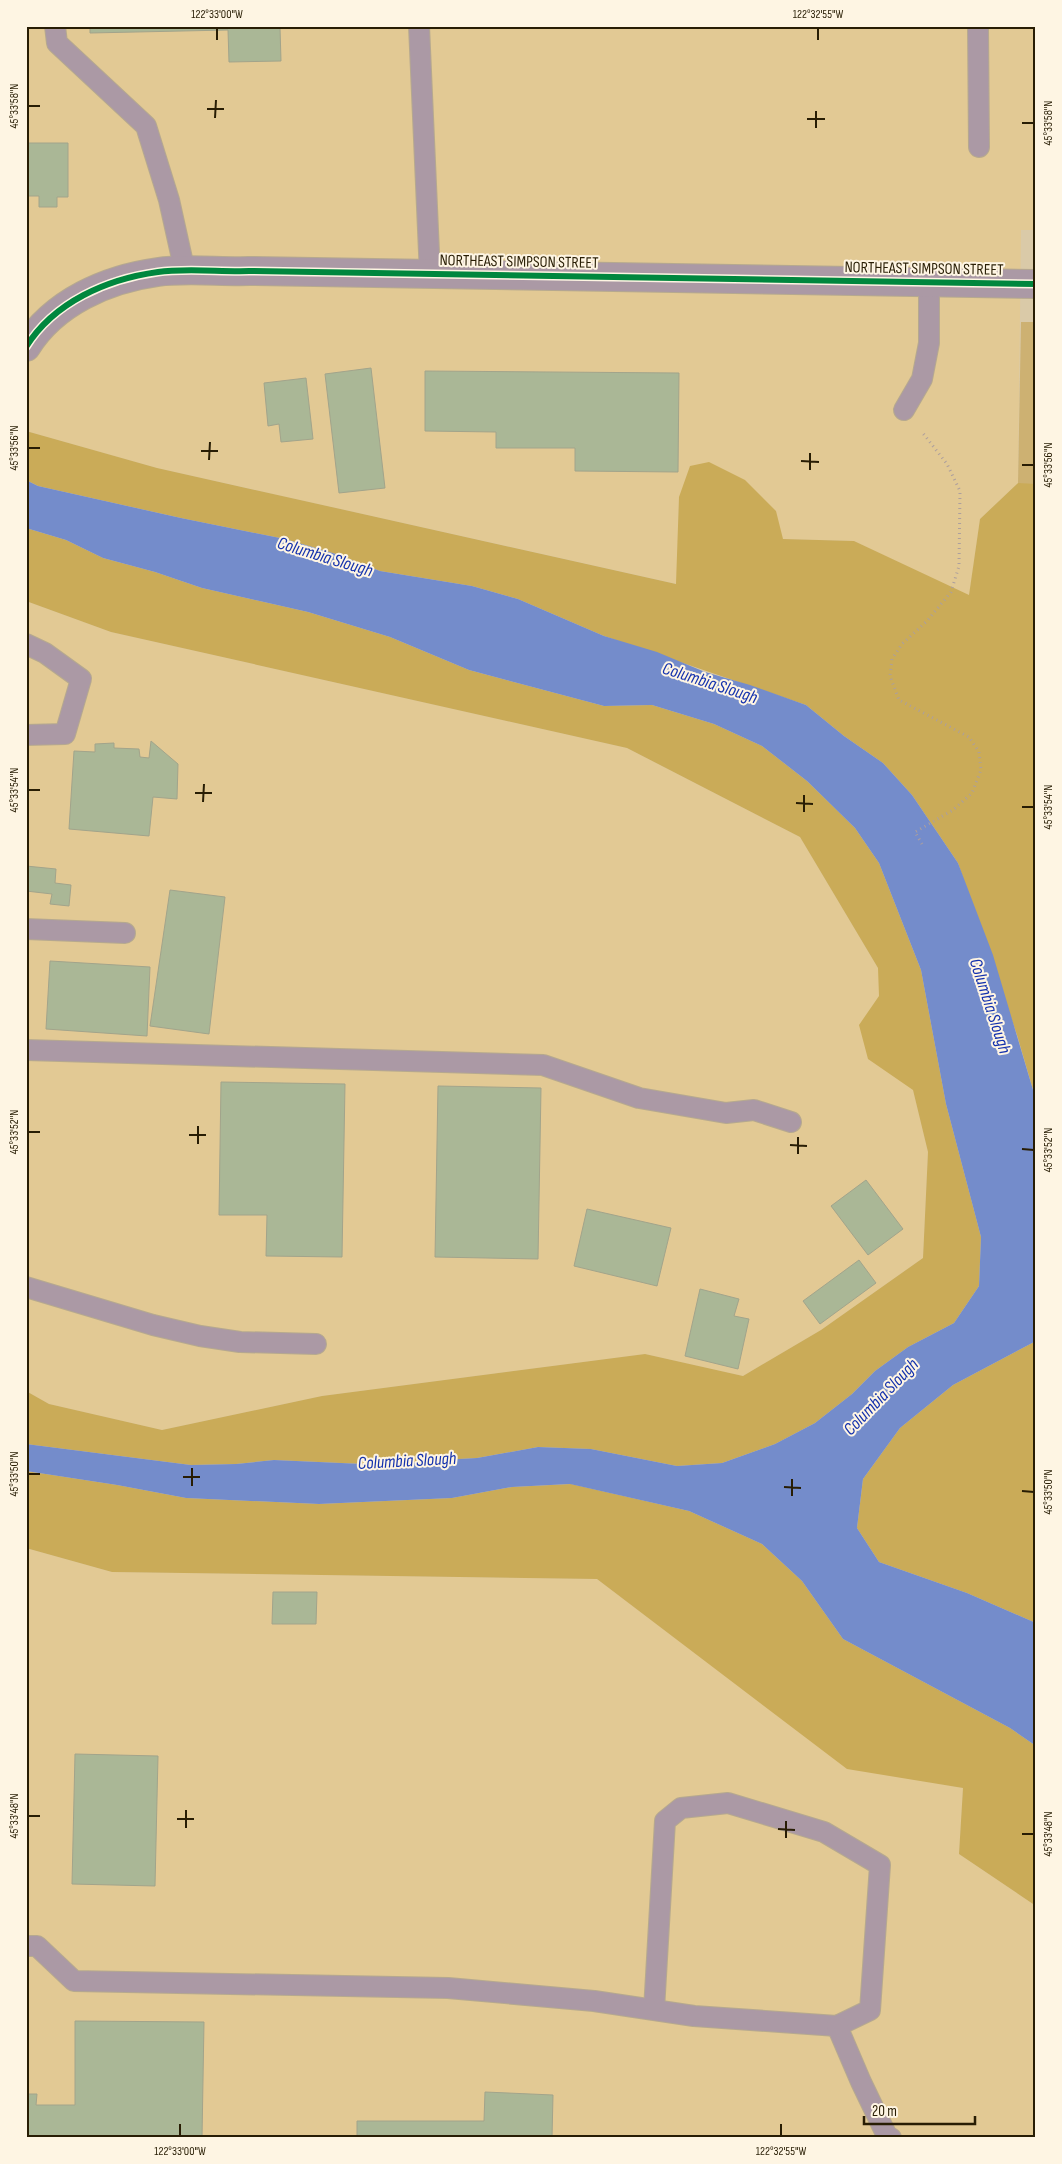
<svg xmlns="http://www.w3.org/2000/svg" width="1062" height="2164" font-family="'Sofia Sans Condensed',sans-serif">
<style>
.built{fill:#e2c994}
.green{fill:#cdb172}
.forest{fill:#caab58}
.water{fill:#748ccb}
.building{fill:#aab796;stroke:#a2a48b}
.lines{fill:none;stroke-linecap:round;stroke-linejoin:round}
.service-casing{stroke:#b6a98f;stroke-width:22}
.minor-casing{stroke:#b6a98f;stroke-width:30}
.path{stroke:#ad9f9d;stroke-width:3;stroke-dasharray:1 4;stroke-linecap:butt}
.service{stroke:#ab99a5;stroke-width:20}
.minor{stroke:#ab99a5;stroke-width:28}
.cycleway-casing{stroke:#fef5e3;stroke-width:9}
.cycleway{stroke:#00873e;stroke-width:6}
.ticks{fill:none;stroke:#281d04;stroke-width:2}
.labels{text-anchor:middle;dominant-baseline:central;stroke-width:4;stroke-linejoin:round;paint-order:stroke}
.street-label{font-size:16px;fill:#281d04;stroke:#fef5e3}
.water-label{font-size:18px;font-style:italic;fill:#1432ae;stroke:#fef5e3}
.neatline{fill:none;stroke:#281d04;stroke-width:2}
.ticks-label{font-size:12px;text-anchor:middle;fill:#281d04}
</style>
<rect width="100%" height="100%" fill="#dacaa8"/>
<!-- built -->
<g class="built">
<path d="M26,26h1010v204h-15l-3,253 -38,36 -11,77 -115,-55 -71,-2 -104,-42 -2,87 -520,-116 -131,-37z"/>
<path d="M26,601l85,31 516,116 173,89 78,131 35,122 15,62 -5,106 -102,72 -78,46 -98,-22 -323,42 -160,34 -113,-26 -23,-13z"/>
<path d="M26,1548l86,24 485,7 250,189 116,20 -4,66 77,52v232h-1010z"/>
</g>
<!-- green -->
<path class="green" d="M1021,322h15v597l-24,-114z"/>
<!-- forest -->
<g class="forest">
<path d="M26,431l131,37 519,116 3,-87 11,-31 19,-4 36,18 31,31 7,28 71,2 115,54 11,-76 38,-36 18,1v616l-19,-65 -59,-172 -46,-68 -29,-32 -39,-27 -38,-31 -202,-69 -86,-37 -46,-13 -92,-15 -44,-17 -51,-15 -104,-21 -143,-32 -12,-6z"/>
<path d="M26,528l40,12 37,18 52,14 47,16 106,24 82,25 79,33 135,36 48,-1 62,19 48,22 45,35 48,47 24,35 42,107 25,134 35,133 -2,49 -25,37 -46,24 -33,24 -23,23 -37,29 -40,21 -53,19 -45,3 -86,-17 -53,-2 -61,11 -37,2 -54,5 -112,-5 -38,4 -45,1 -165,-21v-53l23,13 113,26 160,-34 323,-42 98,22 78,-46 102,-72 5,-106 -15,-62 -45,-31 -9,-34 20,-29 -1,-28 -78,-131 -173,-89 -516,-116 -85,-31z"/>
<path d="M1036,1341v282l-69,-30 -88,-31 -22,-34 6,-49 37,-51 53,-43z"/>
<path d="M26,1471l91,14 69,13 133,6 133,-6 60,-11 59,-3 118,27 73,33 40,37 41,58 167,89 26,18v160l-77,-52 4,-66 -116,-19 -250,-190 -485,-7 -86,-24z"/>
</g>
<!-- water -->
<path class="water" d="M26,480l12,6 143,32 104,21 51,15 44,17 92,15 46,13 86,37 53,16 48,20 45,13 56,20 38,31 39,27 29,32 46,68 35,92 43,145v241l-83,44 -53,43 -37,51 -6,49 22,34 88,31 69,30v123l-26,-18 -167,-89 -41,-58 -40,-37 -73,-33 -119,-27 -58,3 -60,11 -133,6 -133,-6 -69,-13 -91,-14v-27l165,21 45,-1 38,-4 112,5 54,-5 37,-2 61,-11 53,2 86,17 45,-3 53,-19 40,-21 37,-29 23,-23 33,-24 46,-24 25,-37 2,-49 -35,-133 -25,-134 -42,-107 -24,-35 -48,-47 -45,-35 -48,-22 -62,-19 -48,1 -135,-36 -79,-33 -82,-25 -106,-24 -47,-16 -52,-14 -37,-18 -40,-12z"/>
<!-- building -->
<g class="building">
<path d="M90,26h244l-54,2 1,33 -52,1 -1,-32 -138,3z"/>
<path d="M26,143h42v54h-11v10h-18v-11h-13z"/>
<path d="M371,368l14,120 -46,5 -14,-119z"/>
<path d="M425,371l254,2 -1,99 -103,-1v-23h-79v-16l-71,-1z"/>
<path d="M306,378l7,61 -32,3 -2,-18 -11,2 -4,-43z"/>
<path d="M151,741l27,23 -1,35 -24,-2 -4,39 -80,-7 5,-78 21,1v-8l19,-1v5l25,1 1,8 9,1z"/>
<path d="M26,866l30,3 -1,14 16,2 -2,21 -19,-2 2,-10 -26,-3z"/>
<path d="M170,890l55,7 -16,137 -59,-8z"/>
<path d="M50,961l100,6 -3,69 -101,-7z"/>
<path d="M221,1082l124,2 -3,173 -76,-1 1,-41h-48z"/>
<path d="M438,1086l103,2 -3,171 -103,-2z"/>
<path d="M866,1180l37,49 -35,26 -37,-49z"/>
<path d="M587,1209l84,19 -14,58 -83,-20z"/>
<path d="M859,1260l17,23 -56,41 -17,-23z"/>
<path d="M700,1289l39,10 -5,17 15,3 -11,50 -53,-13z"/>
<path d="M273,1592h44l-1,32h-44z"/>
<path d="M75,1754l83,2 -3,130 -83,-2z"/>
<path d="M75,2021l129,1 -2,116h-176v-44h11l-1,11h39z"/>
<path d="M485,2092l68,3 -1,43h-195v-17h127z"/>
</g>
<g class="lines">
<!-- service casing -->
<g class="service-casing">
<g id="service">
<path d="M55,26l2,17 89,83 23,74 16,72"/>
<path d="M419,26l11,249"/>
<path d="M978,26l1,121"/>
<path d="M904,410l18,-31 7,-36v-60"/>
<path d="M26,644l19,9 36,26 -16,55 -39,1"/>
<path d="M26,929l99,4"/>
<path d="M26,1050l517,15 96,33 87,15 28,-3 37,12"/>
<path d="M26,1287l127,38 47,11 40,6 76,2"/>
<path d="M26,1946h11l37,35 374,7 146,13 100,15 143,10 33,-16 10,-145 -56,-33 -96,-29 -47,5 -16,13 -11,189"/>
<path d="M837,2026l24,56 26,54 4,2"/>
</g>
</g>
<!-- minor casing -->
<g class="minor-casing">
<path id="minor" d="M26,347c28,-45 81,-68 132,-75 26,-4 64,0 91,-1l787,13"/>
</g>
<!-- path -->
<path class="path" d="M922,844l-7,-12 38,-22 19,-17 9,-23 -2,-18 -10,-15 -70,-37 -9,-24 2,-17 10,-15 25,-23 24,-29 8,-26 1,-75 -13,-27 -25,-32"/>
<!-- service -->
<use href="#service" class="service"/>
<!-- minor -->
<use href="#minor" class="minor"/>
<!-- cycleway casing -->
<g class="cycleway-casing">
<path id="cycleway" d="M26,347c28,-45 81,-68 132,-75 26,-4 64,0 91,-1l787,13"/>
</g>
<!-- cycleway -->
<use href="#cycleway" class="cycleway"/>
</g>
<!-- ticks -->
<path class="ticks" d="M217,40v-12M818,40v-12M28,106h12M207,109h17M215,118l1,-18M807,119h18M1022,123h12M816,128v-17M28,448h12M201,451h17M209,460l1,-18M801,461l18,1M1022,465h12M810,470v-17M28,790h12M195,793h17M203,802l1,-18M796,803l17,1M1022,807h12M804,812v-17M28,1132h12M189,1135h17M198,1144v-18M790,1145l17,1M1022,1149l12,1M798,1154v-17M28,1474h12M183,1477h17M192,1486v-18M784,1487l17,1M1022,1491l12,1M792,1496v-17M28,1816h12M177,1819h17M186,1828v-18M778,1829l17,1M1022,1834h12M786,1838v-17M180,2136v-12M781,2136v-12"/>
<g class="labels">
<!-- street labels -->
<g class="street-label">
<text transform="translate(519 262) rotate(1)">NORTHEAST SIMPSON STREET</text>
<text transform="translate(924 269) rotate(1)">NORTHEAST SIMPSON STREET</text>
</g>
<!-- water labels -->
<g class="water-label">
<text transform="translate(325 557) rotate(17)">Columbia Slough</text>
<text transform="translate(710 683) rotate(18)">Columbia Slough</text>
<text transform="translate(990 1006) rotate(72)">Columbia Slough</text>
<text transform="translate(881 1397) rotate(-46)">Columbia Slough</text>
<text transform="translate(407 1461) rotate(-3)">Columbia Slough</text>
</g>
</g>
<!-- border -->
<rect width="1062" height="2164" fill="none" stroke="#fef5e3" stroke-width="55"/>
<!-- scale -->
<path d="M864 2116v8h111v-8" fill="none" stroke="#281d04" stroke-width="2.5"/>
<text x="872" y="2116" font-size="15" fill="#281d04" stroke="#fef5e3" stroke-width="4" paint-order="stroke">20 m</text>
<rect x="28" y="28" width="1006" height="2108" class="neatline"/>
<g class="ticks-label">
<text x="217" y="18">122°33'00"W</text>
<text x="818" y="18">122°32'55"W</text>
<text transform="translate(14 106) rotate(-90)" y="4">45°33'58"N</text>
<text transform="translate(1048 123) rotate(-90)" y="4">45°33'58"N</text>
<text transform="translate(14 448) rotate(-90)" y="4">45°33'56"N</text>
<text transform="translate(1048 465) rotate(-90)" y="4">45°33'56"N</text>
<text transform="translate(14 790) rotate(-90)" y="4">45°33'54"N</text>
<text transform="translate(1048 807) rotate(-90)" y="4">45°33'54"N</text>
<text transform="translate(14 1132) rotate(-90)" y="4">45°33'52"N</text>
<text transform="translate(1048 1150) rotate(-90)" y="4">45°33'52"N</text>
<text transform="translate(14 1474) rotate(-90)" y="4">45°33'50"N</text>
<text transform="translate(1048 1492) rotate(-90)" y="4">45°33'50"N</text>
<text transform="translate(14 1816) rotate(-90)" y="4">45°33'48"N</text>
<text transform="translate(1048 1834) rotate(-90)" y="4">45°33'48"N</text>
<text x="180" y="2155">122°33'00"W</text>
<text x="781" y="2155">122°32'55"W</text>
</g>
</svg>
